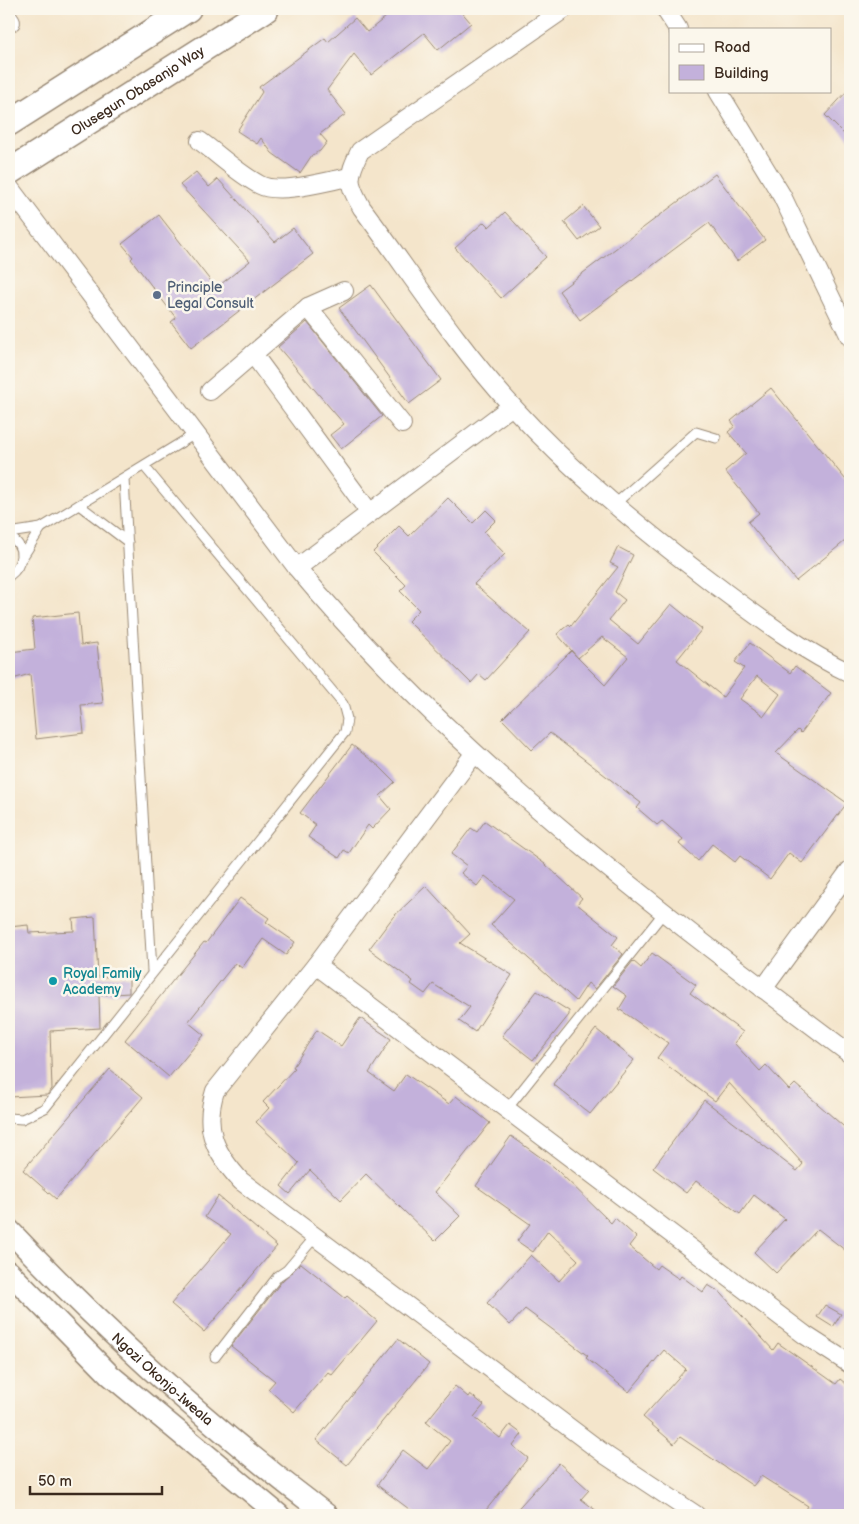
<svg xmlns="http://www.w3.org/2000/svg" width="859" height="1524" font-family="'Balsamiq Sans',sans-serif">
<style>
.building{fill:#c3b1db;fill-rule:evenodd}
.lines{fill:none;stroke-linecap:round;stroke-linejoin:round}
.service-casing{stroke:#988874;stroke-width:11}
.minor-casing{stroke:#988874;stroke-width:20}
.tertiary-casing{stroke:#988874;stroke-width:24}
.secondary-casing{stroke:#988874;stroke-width:28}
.service{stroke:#fff;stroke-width:9}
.minor{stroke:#fff;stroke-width:18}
.tertiary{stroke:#fff;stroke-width:21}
.secondary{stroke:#fff;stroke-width:25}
.service-dot{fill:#5c6f8a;stroke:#fbf7ec;stroke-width:2}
.culture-dot{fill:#0f9aa8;stroke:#fbf7ec;stroke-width:2}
.labels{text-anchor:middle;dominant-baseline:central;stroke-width:5;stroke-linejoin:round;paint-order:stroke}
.street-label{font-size:14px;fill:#3b2a1e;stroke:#fbf7ec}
.service-label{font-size:14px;fill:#4e5e75;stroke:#fbf7ec;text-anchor:start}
.culture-label{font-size:14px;fill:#0d838f;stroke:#fbf7ec;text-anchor:start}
</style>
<rect width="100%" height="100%" fill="#fbf7ec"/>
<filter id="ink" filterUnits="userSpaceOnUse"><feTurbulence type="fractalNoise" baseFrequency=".02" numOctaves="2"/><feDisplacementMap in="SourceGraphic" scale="10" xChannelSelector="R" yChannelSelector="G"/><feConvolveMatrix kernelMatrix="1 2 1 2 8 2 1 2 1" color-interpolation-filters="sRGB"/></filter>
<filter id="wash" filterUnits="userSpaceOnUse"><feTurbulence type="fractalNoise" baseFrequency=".0096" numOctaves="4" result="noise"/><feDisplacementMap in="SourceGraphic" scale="20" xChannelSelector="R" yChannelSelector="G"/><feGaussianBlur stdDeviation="1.12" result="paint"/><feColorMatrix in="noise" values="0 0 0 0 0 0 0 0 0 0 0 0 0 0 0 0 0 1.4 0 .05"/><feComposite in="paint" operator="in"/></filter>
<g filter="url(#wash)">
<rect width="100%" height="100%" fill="#f4e5cb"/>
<g id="blocks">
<!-- building -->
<g class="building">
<path d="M396,9h63l12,14 -33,27 -14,-17 -53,42 -17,-21 -27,36 19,24 -26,20 7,8 -7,9 -8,4 -12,18 -28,-20 -11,-15 -4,6 -20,-13 25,-39 -3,-5 66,-49 3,4 27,-24 12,14z"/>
<path d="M850,88v52l-25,-25z"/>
<path d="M196,172l13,15 9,-8 57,63 18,-14 20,26 -122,94 -20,-26 5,-4 -45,-59 2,-2 -11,-13 37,-29 57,73 34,-27 -70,-76z"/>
<path d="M715,174l50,66 -28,21 -28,-38 -129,97 -21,-29z"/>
<path d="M583,206l16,20 -20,15 -15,-19z"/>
<path d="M505,212l41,45 -45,41 -46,-50 29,-26 5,5z"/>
<path d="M371,285l70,95 -32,24 -70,-96z"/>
<path d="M307,322l75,94 -41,33 -11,-14 14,-11 -66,-77z"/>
<path d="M771,388l79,97v52l-54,44 -48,-59 11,-9 -34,-42 21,-18 -18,-21 7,-6 -4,-5z"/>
<path d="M448,498l25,25 13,-13 10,10 -12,12 21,22 -31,30 56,48 -44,48 -7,-6 -8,9 -63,-62 11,-11 -19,-19 6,-6 -33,-33 26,-26 10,10z"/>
<path d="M618,547l15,8 -18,37 10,8 -16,20 29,24 33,-40 31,25 -25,31 46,37 21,-29 -9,-6 15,-19 40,30 5,-7 36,27 -30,40 -3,-3 -22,23 71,50 -45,60 -13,-10 -19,26 -30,-23 -5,6 -23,-18 -14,17 -19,-17 4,-5 -21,-18 -5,4 -20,-17 4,-5 -91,-70 -18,17 -30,-31 69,-68 34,34 23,-28 -26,-20 -24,21 -21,-24 12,-10 2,2 47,-59 -8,-4zM757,676l23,18 -16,22 -24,-17z"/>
<path d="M78,613l3,32 16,-2 6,60 -22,2 3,28 -48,6 -6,-65 -21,6v-28l26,-3 -3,-31z"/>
<path d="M352,745l28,22 15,15 -15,14 11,13 -19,20 -4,-4 -19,28 -5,-3 -5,8 -31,-21 8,-12 -16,-12z"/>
<path d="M485,821l60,43 37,34 -5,6 41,33 -6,8 11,9 -28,35 -7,-6 -12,18 -85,-76 23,-26 -29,-23 -8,10 -16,-13 6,-7 -16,-12 20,-26 6,4z"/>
<path d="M426,886l44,48 -10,9 52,32 -37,57 -16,-11 11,-14 -37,-23 -8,10 -14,-10 2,-3 -44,-32 24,-32z"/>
<path d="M240,898l29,20 -3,4 29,20 -9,13 -23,-16 -21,29 -7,-5 -47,59 16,13 -35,42 -44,-37 79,-98 2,1z"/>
<path d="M95,917l3,60 31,-1v17l-30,2 1,33 -50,3 2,58 -5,6 -38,2v-170l19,-2 1,8 45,-2 -1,-12z"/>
<path d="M652,953l44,32 -6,8 53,39 -9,11 26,28 6,-6 23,25 6,-6 55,48v122l-32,-25 -42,44 -22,-21 31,-33 -31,-24 -14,19 -44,-33 -10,12 -33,-25 51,-68 93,71 6,-7 -74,-81 -14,18 -58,-43 11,-15 -49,-34 8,-13 -14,-10 20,-25 8,7z"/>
<path d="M537,991l32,20v4l-36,45 -31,-24z"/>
<path d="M360,1018l31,21 -22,34 25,18 12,-17 43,30 7,-8 34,27 -55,69 25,24 -25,25 -69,-67 -25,26 -31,-30 -20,24 -9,-8 18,-23 -43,-41 13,-14 -6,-6 32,-34 -2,-1 24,-37 24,16z"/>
<path d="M596,1029l38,31 -44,54 -37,-30z"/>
<path d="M110,1069l33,28 -87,102 -33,-29z"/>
<path d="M511,1136l43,31 57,56 4,-5 21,19 -7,9 27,23 3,-4 20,14 2,-3 22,16 5,-7 13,8 52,57 5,-7 58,41 4,-5 10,8v122l-4,6h-44l6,-9 -47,-30 -8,10 -73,-49 -6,7 -31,-27 43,-48 -22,-19 -35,42 -43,-34 2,-2 -63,-47 -15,16 -23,-22 44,-48 28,26 19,-21 -30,-29 -15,21 -16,-11 13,-17 -54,-38z"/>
<path d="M218,1196l59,50 -73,86 -33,-28 60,-70 -26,-17z"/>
<path d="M301,1263l44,35 2,-2 30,25 -45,54 -4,-3 -34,40 -26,-23 7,-8 -44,-35 51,-65z"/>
<path d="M825,1305l16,9 -8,13 -16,-10z"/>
<path d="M398,1339l31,25 -82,101 -31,-25z"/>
<path d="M455,1386l13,11 2,-3 14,11 -10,12 26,21 10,-13 12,9 -9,12 15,12 -46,57h-65l-40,-30 26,-35 25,19 22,-28 -24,-19z"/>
<path d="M559,1463l30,27 -8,9 21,16h-90z"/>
</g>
</g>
</g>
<g filter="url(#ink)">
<use href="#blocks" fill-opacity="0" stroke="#988874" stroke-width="1"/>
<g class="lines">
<!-- service casing -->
<g class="service-casing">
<g id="service">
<path d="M124,479l28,492"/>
<path d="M615,504l81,-72 20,6"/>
<path d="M79,505l49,37"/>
<path d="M9,533l32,-5 154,-94"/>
<path d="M9,537c18,8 14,29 0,39"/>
<path d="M22,558l19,-30"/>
<path d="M507,1109l158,-198"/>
<path d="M9,1118l13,1 23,-11 300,-376 2,-13 -4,-15 -199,-238"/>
<path d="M215,1357l63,-81 9,-6 28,-33"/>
</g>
</g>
<!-- minor casing -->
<g class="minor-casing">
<g id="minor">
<path d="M564,9l-204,142c-13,27 -13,31 2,57 49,66 95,138 151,199 60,66 130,123 201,177 43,32 88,67 136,89"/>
<path d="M665,9l13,20"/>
<path d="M9,19l2,3"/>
<path d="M718,91l64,105 68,141"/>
<path d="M200,141c19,14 39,33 60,44 19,10 67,-4 89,-8"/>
<path d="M9,187l288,381c157,189 357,339 553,486"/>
<path d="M308,307l94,117"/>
<path d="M253,354l55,-47 36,-16"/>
<path d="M210,391l43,-37 117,159"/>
<path d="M297,568l215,-162"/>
<path d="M474,754l-158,211 -101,126c-12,38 0,62 26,90l366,275 89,59"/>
<path d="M316,965l489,370 45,29"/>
<path d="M763,989l87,-119"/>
</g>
</g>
<!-- tertiary casing -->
<g class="tertiary-casing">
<g id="tertiary">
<path id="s1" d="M9,1230c98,104 204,199 318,285"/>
<path d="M9,1272l101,103 169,140"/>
</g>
</g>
<!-- secondary casing -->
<g class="secondary-casing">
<g id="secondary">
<path d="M9,123l179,-114"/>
<path id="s2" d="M9,172l257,-163"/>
</g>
</g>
<!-- service -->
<use href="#service" class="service"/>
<!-- minor -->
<use href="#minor" class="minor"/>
<!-- tertiary -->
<use href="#tertiary" class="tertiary"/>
<!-- secondary -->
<use href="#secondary" class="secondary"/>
</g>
</g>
<!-- markers -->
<circle class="service-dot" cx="157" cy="295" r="5"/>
<circle class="culture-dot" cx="53" cy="981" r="5"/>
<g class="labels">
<!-- street labels -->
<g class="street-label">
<text stroke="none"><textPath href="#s2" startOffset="152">Olusegun Obasanjo Way</textPath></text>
<text stroke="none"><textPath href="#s1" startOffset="214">Ngozi Okonjo-Iweala</textPath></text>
</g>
<!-- service labels -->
<g class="service-label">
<text x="167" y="287">Principle<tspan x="167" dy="16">Legal Consult</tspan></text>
</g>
<!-- culture labels -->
<g class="culture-label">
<text x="63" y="973">Royal Family<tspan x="63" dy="16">Academy</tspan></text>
</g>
</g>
<!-- margin -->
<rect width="859" height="1524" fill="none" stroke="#fbf7ec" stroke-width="30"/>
<!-- legend -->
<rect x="669" y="28" width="162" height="65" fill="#fbf7ec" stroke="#aea59a"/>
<rect x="679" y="44" width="25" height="8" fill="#ffffff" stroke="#aea59a"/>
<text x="714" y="52" font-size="15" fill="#3b2a1e">Road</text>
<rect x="679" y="65" width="25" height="15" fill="#c3b1db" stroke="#aea59a"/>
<text x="714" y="78" font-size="15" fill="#3b2a1e">Building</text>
<!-- scale -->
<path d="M30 1486v8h132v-8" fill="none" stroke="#3b2a1e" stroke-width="2.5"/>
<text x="38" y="1486" font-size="15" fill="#3b2a1e" stroke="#fbf7ec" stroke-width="4" paint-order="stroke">50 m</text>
</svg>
